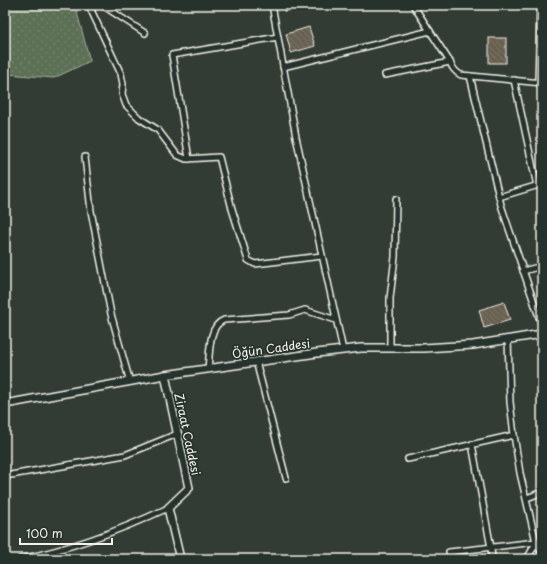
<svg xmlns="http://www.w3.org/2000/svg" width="547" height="564" font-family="'Playpen Sans',sans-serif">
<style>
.grass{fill:url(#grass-dots);stroke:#a8b09e}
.building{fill:url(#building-back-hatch);stroke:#f4f1e8}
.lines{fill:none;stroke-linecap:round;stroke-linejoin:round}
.street-casing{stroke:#f4f1e8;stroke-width:8}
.secondary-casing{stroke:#f4f1e8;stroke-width:10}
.street{stroke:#26332d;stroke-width:5}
.secondary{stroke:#26332d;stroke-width:7}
.labels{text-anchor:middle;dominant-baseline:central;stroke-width:3.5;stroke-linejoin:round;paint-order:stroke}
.street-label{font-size:12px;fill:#f4f1e8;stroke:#26332d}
</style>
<defs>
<pattern id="grass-dots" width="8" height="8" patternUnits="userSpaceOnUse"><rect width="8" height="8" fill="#5b7054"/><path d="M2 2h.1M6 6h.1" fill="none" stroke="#73856d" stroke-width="1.8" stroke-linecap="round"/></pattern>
<pattern id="building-back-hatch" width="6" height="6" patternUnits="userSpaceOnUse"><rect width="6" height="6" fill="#686051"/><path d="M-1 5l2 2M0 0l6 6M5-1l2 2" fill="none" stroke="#7e776a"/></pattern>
</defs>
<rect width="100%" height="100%" fill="#333c34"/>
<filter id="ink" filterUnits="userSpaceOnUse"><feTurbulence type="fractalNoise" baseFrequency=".025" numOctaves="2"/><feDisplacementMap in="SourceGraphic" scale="8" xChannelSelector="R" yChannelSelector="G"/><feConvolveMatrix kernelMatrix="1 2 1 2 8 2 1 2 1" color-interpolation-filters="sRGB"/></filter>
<g filter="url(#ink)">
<!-- grass -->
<path class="grass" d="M5,5h70l15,56 -36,17 -47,-4 -2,-2z"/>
<!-- building -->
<g class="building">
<path d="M281,5h18l-14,7z"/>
<path d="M309,27l6,19 -24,7 -5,-19z"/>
<rect x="489" y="38" width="17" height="25"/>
<path d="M542,276v16h-2l-3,-15z"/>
<path d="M504,302l6,18 -26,8 -5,-18z"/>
</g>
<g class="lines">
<!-- street casing -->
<g class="street-casing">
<g id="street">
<path d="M95,5l-4,5 30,64 2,10 -1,10 4,11 13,13 19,12 19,25 9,4 33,-2 13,52 16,51 7,4 67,-8"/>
<path d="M102,5l43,28"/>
<path d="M272,5l24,132 47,213"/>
<path d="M413,5l37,57c2,6 5,10 11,13l81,8"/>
<path d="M283,67l147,-36"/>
<path d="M385,75l65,-13"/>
<path d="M470,76l31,129 41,121"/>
<path d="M514,80l23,106"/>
<path d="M538,82l2,-77"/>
<path d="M85,157l6,54 20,103 19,68"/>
<path d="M189,159l-17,-104 106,-18"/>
<path d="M499,197l43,-13"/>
<path d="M523,271l19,-5"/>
<path d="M508,339l2,63 4,33 6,38 16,69 6,11"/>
<path d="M390,348v-50l5,-41 1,-58"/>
<path d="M256,361l30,117"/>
<path d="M208,369c2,-16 0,-43 16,-49l65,-5 16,-5 31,10"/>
<path d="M472,444l19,104 1,11"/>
<path d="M408,459l106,-24"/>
<path d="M5,476l120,-21 52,-21"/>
<path d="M527,498l15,-6"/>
<path d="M20,559c51,-10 101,-29 148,-51"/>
<path d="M451,559l-2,-7 87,-10"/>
<path d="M527,559l9,-16 6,-1"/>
</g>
</g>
<!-- secondary casing -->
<g class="secondary-casing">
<g id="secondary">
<path d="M165,375l24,113 -21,20 12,51"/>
<path d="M5,404l160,-29 152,-22 44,-5h63l49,-3 69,-11"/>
</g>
</g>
<!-- street -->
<use href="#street" class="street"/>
<!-- secondary -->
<use href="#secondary" class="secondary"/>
</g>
</g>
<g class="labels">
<!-- street labels -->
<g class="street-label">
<text transform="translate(271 348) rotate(-8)">Öğün Caddesi</text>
<text transform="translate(188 434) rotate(78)">Ziraat Caddesi</text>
</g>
</g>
<!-- margin -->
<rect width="547" height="564" fill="none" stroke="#26332d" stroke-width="20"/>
<rect x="10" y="10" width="527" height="544" fill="none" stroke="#f4f1e8" stroke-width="1.5" filter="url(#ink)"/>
<!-- scale -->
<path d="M20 538v6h92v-6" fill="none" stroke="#f4f1e8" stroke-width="2"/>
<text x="26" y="538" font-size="12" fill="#f4f1e8" stroke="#26332d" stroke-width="3" paint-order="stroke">100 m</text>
</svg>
